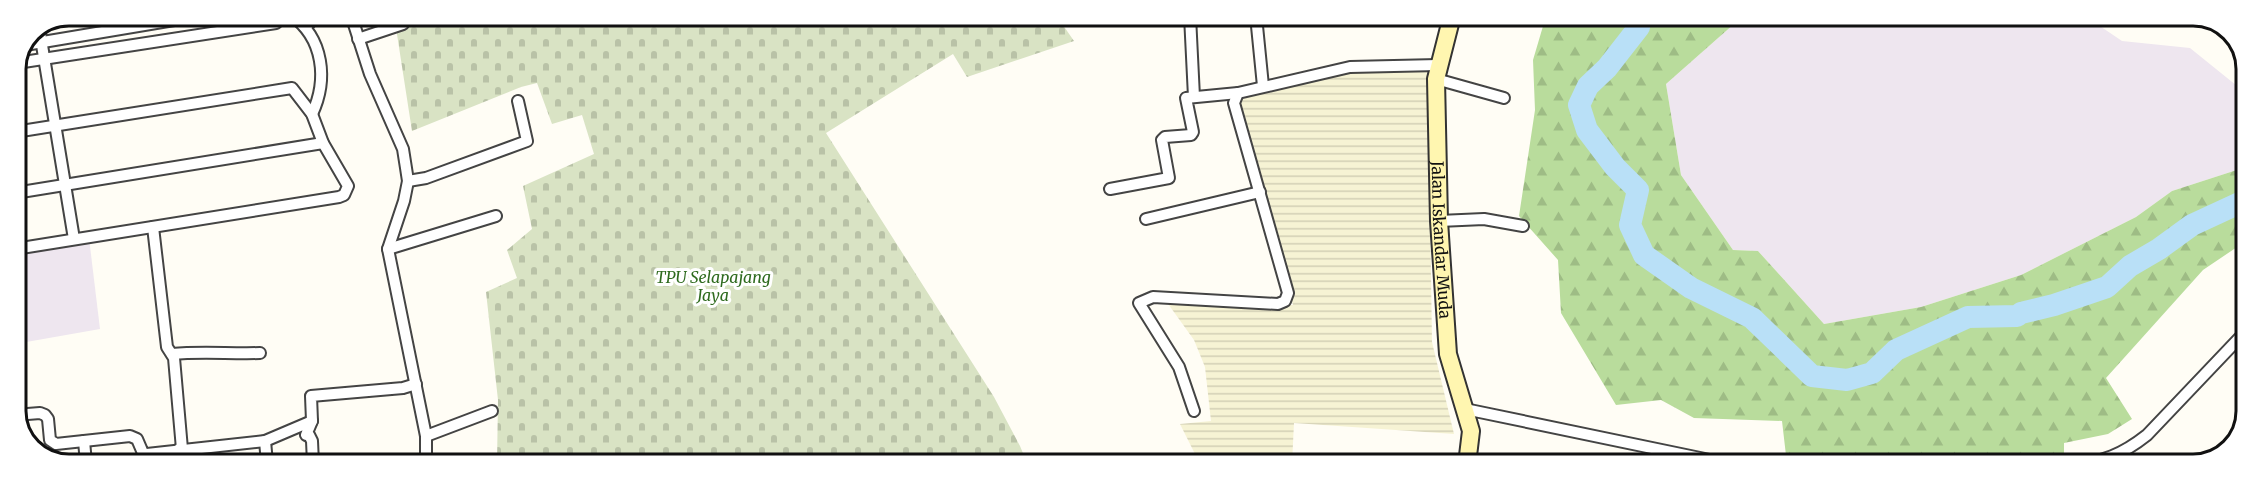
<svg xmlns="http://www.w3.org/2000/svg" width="2262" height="479" font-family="Merriweather,serif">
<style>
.industrial{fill:#eee6ef}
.farmland{fill:url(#farmland-rules)}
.forest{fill:url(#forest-firs)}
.cemetery{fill:url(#cemetery-stones)}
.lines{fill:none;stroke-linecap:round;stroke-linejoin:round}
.river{stroke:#b9e0f7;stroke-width:22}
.street-casing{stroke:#444;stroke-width:14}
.secondary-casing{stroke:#333;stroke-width:20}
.street{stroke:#fff;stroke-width:10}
.secondary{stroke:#fff6b0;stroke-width:16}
.labels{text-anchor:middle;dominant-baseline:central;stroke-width:6;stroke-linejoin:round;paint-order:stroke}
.street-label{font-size:16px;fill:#111;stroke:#fff}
.park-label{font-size:16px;font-style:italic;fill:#2f6b1f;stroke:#fff}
.rim{fill:none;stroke:#111;stroke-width:3}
</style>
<defs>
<pattern id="farmland-rules" width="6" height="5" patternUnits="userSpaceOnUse" patternTransform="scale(1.5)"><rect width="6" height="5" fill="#f6f3d4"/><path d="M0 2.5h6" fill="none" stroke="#d2cfb5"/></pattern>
<pattern id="forest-firs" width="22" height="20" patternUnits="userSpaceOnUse" patternTransform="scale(1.5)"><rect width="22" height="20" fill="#b9dc9c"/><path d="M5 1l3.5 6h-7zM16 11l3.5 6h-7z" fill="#9ebc85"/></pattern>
<pattern id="cemetery-stones" width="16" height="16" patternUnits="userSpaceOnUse" patternTransform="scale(1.5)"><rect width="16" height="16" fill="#d9e3c4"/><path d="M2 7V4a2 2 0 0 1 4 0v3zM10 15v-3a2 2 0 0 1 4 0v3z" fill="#b9c2a7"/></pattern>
</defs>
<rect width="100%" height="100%" fill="#fffdf5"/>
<!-- industrial -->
<g class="industrial">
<path d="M1743,16h342l37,25 68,7 57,46 -1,73 -74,24 -36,26 -115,58 -100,32 -97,17 -66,-73 -25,-1 -52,-75 -15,-91z"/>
<path d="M89,238l11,91 -85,15v-93z"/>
</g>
<!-- farmland -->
<path class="farmland" d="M1343,69l85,3 4,270 22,92 -160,-11 -2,41h-92l-20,-40 31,-3 -6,-54 -11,-27 -28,-39 127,4 -58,-211z"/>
<!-- forest -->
<path class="forest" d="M1546,16h197l-77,68 15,91 52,75 25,1 66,73 97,-17 100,-32 115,-58 36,-26 74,-24v74l-43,29 -97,108 26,41 -24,15 -44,9v12l-111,9h-166l-5,-43 -88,-3 -33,-18 -45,5 -55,-92 -3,-53 -39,-44 16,-106 -2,-50z"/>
<!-- cemetery -->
<path class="cemetery" d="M394,15h662l18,26 -107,36 -14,-23 -127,79 168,264 26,49 7,17h-530l1,-63 -12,-108 31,-14 -10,-28 25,-21 -9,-43 71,-32 -12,-39 -30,9 -15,-41 -16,4 -109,44z"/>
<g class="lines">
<!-- river -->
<path class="river" d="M1640,16l-1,11 -32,41 -19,18 -9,19 8,25 28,37 23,23 -8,35 14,30 47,33 61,30 60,58 35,4 25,-7 24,-23 72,-33 49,-1 4,-3 33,-8 53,-18 23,-21 29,-17 33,-24 54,-25"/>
<!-- street casing -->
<g class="street-casing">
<g id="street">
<path d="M291,15c33,23 37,65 21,99"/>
<path d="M351,15l19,59 33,75 3,19 2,13 -4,20 -16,48 38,187v27"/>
<path d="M1190,16l4,81"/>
<path d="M1256,16l7,70"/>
<path d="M1084,19l25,-4"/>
<path d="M39,27l35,212"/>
<path d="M305,27l13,-12"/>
<path d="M358,39l45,-15"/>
<path d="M25,45l179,-30"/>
<path d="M17,63l259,-40 8,-8"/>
<path d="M1436,79l68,19"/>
<path d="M15,132l277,-44 20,26 11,29 25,43 -4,9 -5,2 -324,52"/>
<path d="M408,181l18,-3 101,-37 -9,-40"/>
<path d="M1110,189l59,-11 -7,-38 3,-3 26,-2 2,-3 -7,-34 52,-5"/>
<path d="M15,193l308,-50"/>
<path d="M1146,219l114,-27"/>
<path d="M1439,221l45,-2 39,7"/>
<path d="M153,227l14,120 7,11 8,91"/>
<path d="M388,249l108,-33"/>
<path d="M172,354c30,-3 58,0 88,-1"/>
<path d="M1465,409l264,55"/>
<path d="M1194,411l-15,-44 -40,-64 14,-6 125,7 7,-3 3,-8 -54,-190 4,-10 112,-26 88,-2"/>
<path d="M15,415l25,-2 5,2 3,4 2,21 6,4 74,-8 7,3 6,14 4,1 118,-13 47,-20 -6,14h3l3,6 1,22"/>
<path d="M312,421l-1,-25 92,-8 13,-4"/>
<path d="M426,436l66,-25"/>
<path d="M84,441l2,22"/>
<path d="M265,441l2,22"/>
<path d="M179,449l2,14"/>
<path d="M2072,464c30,-1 51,-10 75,-29l99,-104"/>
</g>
</g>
<!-- secondary casing -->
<g class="secondary-casing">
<g id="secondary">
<path id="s1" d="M1452,16l-16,63 3,142 9,133 23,77 -4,33"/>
</g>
</g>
<!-- street -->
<use href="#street" class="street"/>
<!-- secondary -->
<use href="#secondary" class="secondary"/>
</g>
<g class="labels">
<!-- street labels -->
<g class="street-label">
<text stroke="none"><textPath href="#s1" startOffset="226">Jalan Iskandar Muda</textPath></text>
</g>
<!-- park labels -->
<g class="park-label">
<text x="713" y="277">TPU Selapajang<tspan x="713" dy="18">Jaya</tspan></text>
</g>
</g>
<!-- crop -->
<path d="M0 0H2262V479H0ZM69 26H2193A43 43 0 0 1 2236 69V411A43 43 0 0 1 2193 454H69A43 43 0 0 1 26 411V69A43 43 0 0 1 69 26Z" fill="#fff" fill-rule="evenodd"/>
<path class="rim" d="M69 26H2193A43 43 0 0 1 2236 69V411A43 43 0 0 1 2193 454H69A43 43 0 0 1 26 411V69A43 43 0 0 1 69 26Z"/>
</svg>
